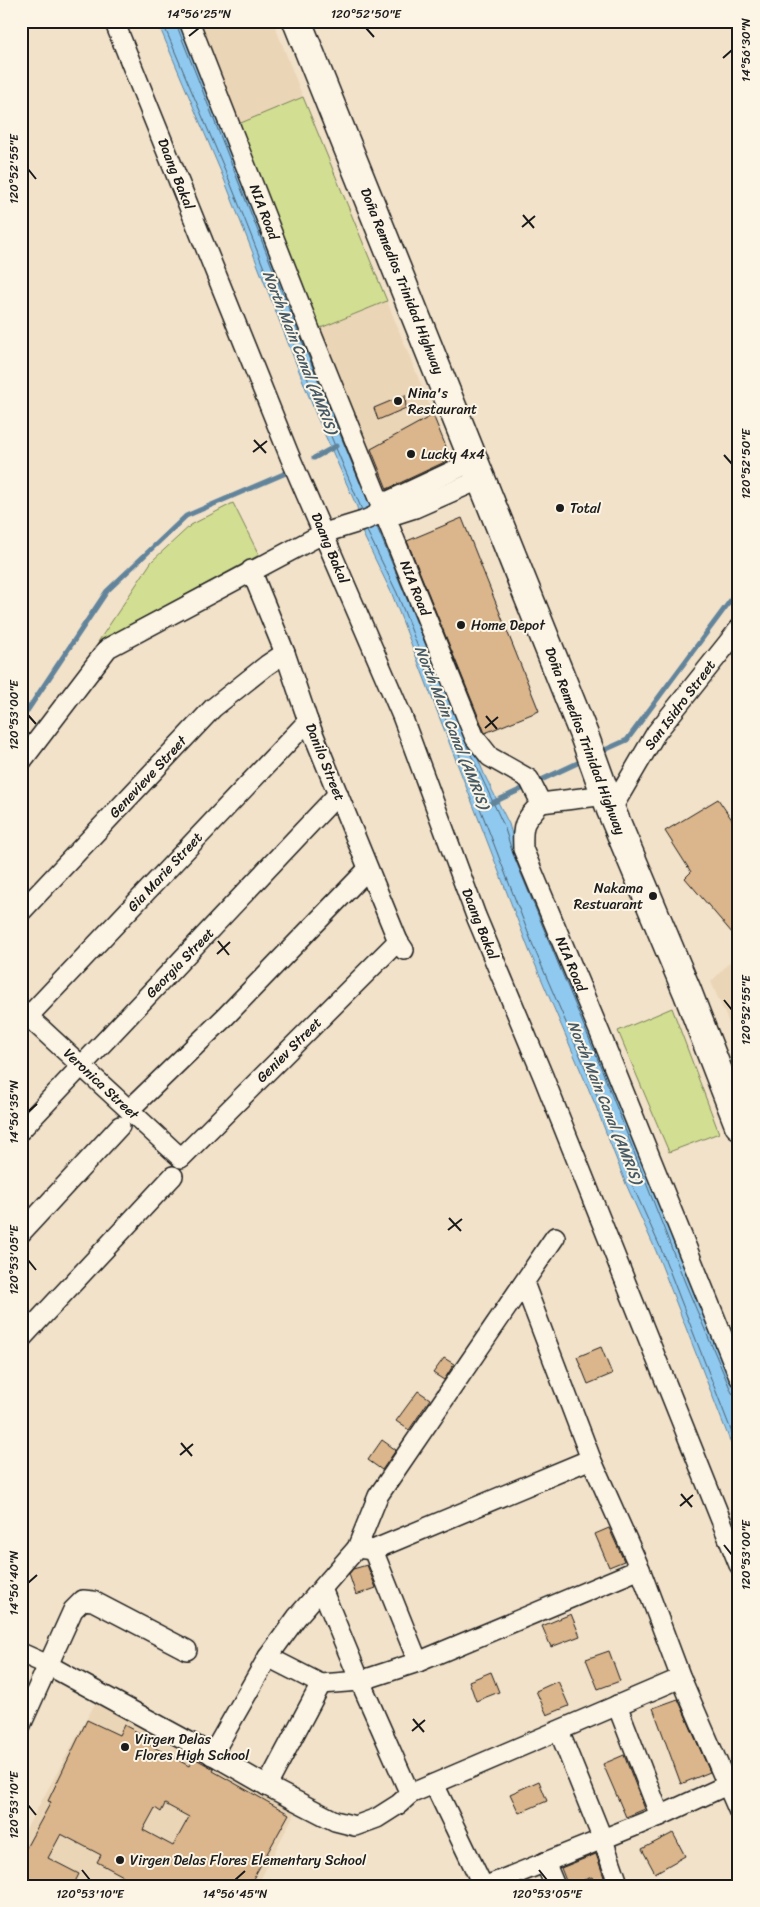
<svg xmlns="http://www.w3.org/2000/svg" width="760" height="1907" font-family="Sriracha,sans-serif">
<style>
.built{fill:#ebd5b7}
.green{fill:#d2df92;stroke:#777e57}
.water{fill:#90c9ef;stroke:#62849b}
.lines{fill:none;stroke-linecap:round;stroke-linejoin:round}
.shore{stroke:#4a6170;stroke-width:1}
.stream{stroke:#62849b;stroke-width:5}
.building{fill:#dbb68c;stroke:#1c1c1c;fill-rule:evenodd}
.minor-casing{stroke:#1c1c1c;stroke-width:22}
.trunk-casing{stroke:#1c1c1c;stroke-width:31}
.minor{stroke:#fcf5e5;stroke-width:19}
.trunk{stroke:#fcf5e5;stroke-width:28}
.ticks{fill:none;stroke:#1c1c1c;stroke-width:2}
.poi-dot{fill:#1c1c1c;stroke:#fcf5e5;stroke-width:2}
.labels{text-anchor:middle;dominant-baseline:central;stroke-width:4;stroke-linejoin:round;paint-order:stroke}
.street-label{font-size:14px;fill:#1c1c1c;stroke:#fcf5e5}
.poi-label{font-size:14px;fill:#1c1c1c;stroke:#fcf5e5;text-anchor:start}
.water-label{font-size:15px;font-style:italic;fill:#455966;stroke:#fcf5e5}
.neatline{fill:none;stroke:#1c1c1c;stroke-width:2}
.ticks-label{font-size:12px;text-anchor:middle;fill:#1c1c1c}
</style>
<rect width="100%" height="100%" fill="#f2e2ca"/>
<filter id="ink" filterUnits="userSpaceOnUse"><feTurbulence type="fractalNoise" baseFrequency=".02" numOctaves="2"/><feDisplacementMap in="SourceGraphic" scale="10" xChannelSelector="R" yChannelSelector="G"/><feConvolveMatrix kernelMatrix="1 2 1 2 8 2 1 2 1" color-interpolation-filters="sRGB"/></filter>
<g filter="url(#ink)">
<!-- built -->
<g class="built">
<path d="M198,21h75l30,76 -67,28z"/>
<path d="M387,301l66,162 -69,29 -66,-163z"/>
<path d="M739,952v94l-28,-64z"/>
<path d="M96,1702l200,108 -39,76h-236v-48z"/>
</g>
<!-- green -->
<g class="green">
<path d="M303,97l84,204 -69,28 -82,-204z"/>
<path d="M233,503l26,52 -161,87 54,-81 39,-36z"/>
<path d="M672,1008l47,125 -50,19 -51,-121z"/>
</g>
<!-- water -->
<path class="water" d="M157,21h22l23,54 188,472 95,229 24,48 8,28 174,431 48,114v67l-83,-213 -30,-67 -31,-80 -66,-154 -137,-356 -30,-62 -5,-25 -40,-90 -93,-238z"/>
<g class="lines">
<!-- shore -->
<g class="shore">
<path d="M162,21l66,156 94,238 40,95"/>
<path d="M175,21l105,266 80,196"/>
<path d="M377,527l63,152"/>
<path d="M367,531l30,62 137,355 66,154 31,80 30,67 78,202"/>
<path d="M467,746l37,80 9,28 87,211 86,220 46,108 7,4"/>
</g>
<!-- stream -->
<g class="stream">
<path d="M314,458l22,-12"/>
<path d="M21,720l86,-129 79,-75 107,-46"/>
<path d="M598,753l29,-13 112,-151"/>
<path d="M492,803l92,-43"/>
</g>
</g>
<!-- building -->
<g class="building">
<path d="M405,395l1,13 -28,12 -4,-12z"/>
<path d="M433,415l18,44 -64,30 -16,-40z"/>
<path d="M462,518l77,193 -54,22 -78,-192z"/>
<path d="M718,799l21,31v111l-54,-63 6,-6 -26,-41z"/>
<path d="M601,1347l11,27 -24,10 -11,-27z"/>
<path d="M444,1358l10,6 -10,16 -11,-7z"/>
<path d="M418,1391l12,8 -21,31 -13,-9z"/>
<path d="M382,1440l14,10 -14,20 -14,-10z"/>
<path d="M609,1528l15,33 -15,6 -14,-33z"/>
<path d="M367,1565l9,23 -20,7 -7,-21 4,-5z"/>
<path d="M571,1614l9,22 -29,11 -9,-21z"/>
<path d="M609,1651l11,30 -22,8 -12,-30z"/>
<path d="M491,1672l8,20 -23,9 -7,-20z"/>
<path d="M558,1681l11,25 -22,9 -11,-24z"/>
<path d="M678,1699l32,73 -29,12 -28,-76z"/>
<path d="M87,1720l32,15 5,-10 19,10 -2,5 48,26 5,-8 20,11 -1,2 76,43 -40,72h-126l4,-8 -30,-16 4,-7 -40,-21 -13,24 31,16 -6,12h-52v-29l30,-55 -3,-1zM165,1804l24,13 -16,29 -30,-16 12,-22 6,4z"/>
<path d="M624,1755l21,54 -19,8 -23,-53z"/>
<path d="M539,1781l8,20 -28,12 -9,-19z"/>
<path d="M673,1833l12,23 -30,17 -13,-24z"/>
<path d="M596,1854l11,32h-12l-3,-9 -24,9 -7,-18z"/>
</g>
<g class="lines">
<!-- minor casing -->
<g class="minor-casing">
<g id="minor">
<path d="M114,21l176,436 112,259 74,200 67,160 196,489"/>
<path d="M189,21l121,309 165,408 15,19 39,22 12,24"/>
<path d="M377,515l5,-11 92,-43"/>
<path d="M251,570l34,83 23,68 90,220 6,9"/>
<path d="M21,762l87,-114 216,-115 39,-12 14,-6 10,2 28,-9 66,-29"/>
<path d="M541,803c-18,19 -19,21 -18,46l77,184 139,344"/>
<path d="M541,803l65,-8"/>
<path d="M611,810l45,-77 83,-104"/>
<path d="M21,912l192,-204 54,-43 18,-12"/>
<path d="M21,1010l160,148 217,-217"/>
<path d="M21,1024l287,-303"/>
<path d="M129,1110l96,-93 142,-147"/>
<path d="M21,1130l317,-336"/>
<path d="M21,1233l99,-107"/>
<path d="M524,1283l67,176 49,110 41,109 58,134"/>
<path d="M21,1339l152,-163"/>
<path d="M357,1548l16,2 218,-91"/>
<path d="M373,1550l45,112"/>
<path d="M322,1589l38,92 50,113"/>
<path d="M21,1653l27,12 158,86 61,35 68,35 20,5 22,-8 22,-14 11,-10 271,-116"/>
<path d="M268,1657l53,27 39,-3 58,-19 222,-93"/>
<path d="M617,1705l43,111"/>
<path d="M21,1725l52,-115 10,-10 10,1 94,49"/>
<path d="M559,1731l44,109 16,46"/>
<path d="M212,1755l56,-98 29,-40 60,-69 21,-52 177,-259"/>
<path d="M434,1784l49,102"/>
<path d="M267,1786l54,-102"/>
<path d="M545,1862l10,24"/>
<path d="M486,1886l174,-70 67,-31"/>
</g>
</g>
<!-- trunk casing -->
<g class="trunk-casing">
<path id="trunk" d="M297,21l287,714 27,75 76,181 52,134"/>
</g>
<!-- minor -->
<use href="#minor" class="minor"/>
<!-- trunk -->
<use href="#trunk" class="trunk"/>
</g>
</g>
<!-- ticks -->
<path class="ticks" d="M366,28l8,9M189,36l10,-8M723,58l9,-8M28,169l8,10M523,215l11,13M522,227l13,-11M254,440l12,13M253,452l14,-11M724,455l8,9M28,715l8,9M486,716l11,13M485,728l13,-11M218,941l11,14M217,954l13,-12M724,1000l8,10M28,1112l9,-8M449,1218l12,13M448,1230l14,-11M28,1260l8,10M181,1443l11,13M180,1455l13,-11M681,1494l11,13M680,1506l13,-11M724,1545l8,10M28,1583l9,-8M413,1719l11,13M412,1731l13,-11M28,1805l8,10M82,1870l8,10M539,1870l8,10M235,1880l10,-9"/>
<!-- markers -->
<g class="poi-dot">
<circle cx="398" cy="401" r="5"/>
<circle cx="411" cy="454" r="5"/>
<circle cx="560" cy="508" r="5"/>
<circle cx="461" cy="625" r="5"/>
<circle cx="653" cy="896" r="5"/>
<circle cx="125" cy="1747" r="5"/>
<circle cx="120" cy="1860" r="5"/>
</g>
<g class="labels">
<!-- street labels -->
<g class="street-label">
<text transform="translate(176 174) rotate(68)">Daang Bakal</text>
<text transform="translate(264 212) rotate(69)">NIA Road</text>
<text transform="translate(402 281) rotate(68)">Doña Remedios Trinidad Highway</text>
<text transform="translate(330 548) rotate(67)">Daang Bakal</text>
<text transform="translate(415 588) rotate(68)">NIA Road</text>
<text transform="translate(680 705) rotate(-53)">San Isidro Street</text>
<text transform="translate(585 741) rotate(69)">Doña Remedios Trinidad Highway</text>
<text transform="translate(325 762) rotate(68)">Danilo Street</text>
<text transform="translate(148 777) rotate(-47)">Genevieve Street</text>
<text transform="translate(165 872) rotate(-47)">Gia Marie Street</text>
<text transform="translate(480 924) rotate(68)">Daang Bakal</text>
<text transform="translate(180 963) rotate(-46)">Georgia Street</text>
<text transform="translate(571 964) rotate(67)">NIA Road</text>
<text transform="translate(289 1050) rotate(-45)">Geniev Street</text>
<text transform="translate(101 1084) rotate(43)">Veronica Street</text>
</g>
<!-- poi labels -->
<g class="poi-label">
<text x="408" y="393">Nina's<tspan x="408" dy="16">Restaurant</tspan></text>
<text x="421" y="454">Lucky 4x4</text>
<text x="570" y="508">Total</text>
<text x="471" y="625">Home Depot</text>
<text x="643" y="888" text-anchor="end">Nakama<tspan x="643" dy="16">Restuarant</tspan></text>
<text x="135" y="1739">Virgen Delas<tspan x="135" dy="16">Flores High School</tspan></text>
<text x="130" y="1860">Virgen Delas Flores Elementary School</text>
</g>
<!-- water labels -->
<g class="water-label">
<text transform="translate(300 352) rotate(68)">North Main Canal (AMRIS)</text>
<text transform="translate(452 727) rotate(68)">North Main Canal (AMRIS)</text>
<text transform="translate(605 1102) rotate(68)">North Main Canal (AMRIS)</text>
</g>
</g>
<!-- margin -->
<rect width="760" height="1907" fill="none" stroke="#fcf5e5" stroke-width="55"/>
<rect x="28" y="28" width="704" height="1852" class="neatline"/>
<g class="ticks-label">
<text x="199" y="18">14°56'25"N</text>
<text x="366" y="18">120°52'50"E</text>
<text transform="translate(746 50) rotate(-90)" y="4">14°56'30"N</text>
<text transform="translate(14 169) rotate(-90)" y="4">120°52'55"E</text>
<text transform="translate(746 464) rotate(-90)" y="4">120°52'50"E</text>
<text transform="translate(14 715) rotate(-90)" y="4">120°53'00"E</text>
<text transform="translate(746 1010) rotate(-90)" y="4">120°52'55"E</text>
<text transform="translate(14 1112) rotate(-90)" y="4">14°56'35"N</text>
<text transform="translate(14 1260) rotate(-90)" y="4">120°53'05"E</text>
<text transform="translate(746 1555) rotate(-90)" y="4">120°53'00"E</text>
<text transform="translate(14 1583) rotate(-90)" y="4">14°56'40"N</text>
<text transform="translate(14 1805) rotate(-90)" y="4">120°53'10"E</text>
<text x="90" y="1898">120°53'10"E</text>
<text x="235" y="1898">14°56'45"N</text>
<text x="547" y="1898">120°53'05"E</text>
</g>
</svg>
